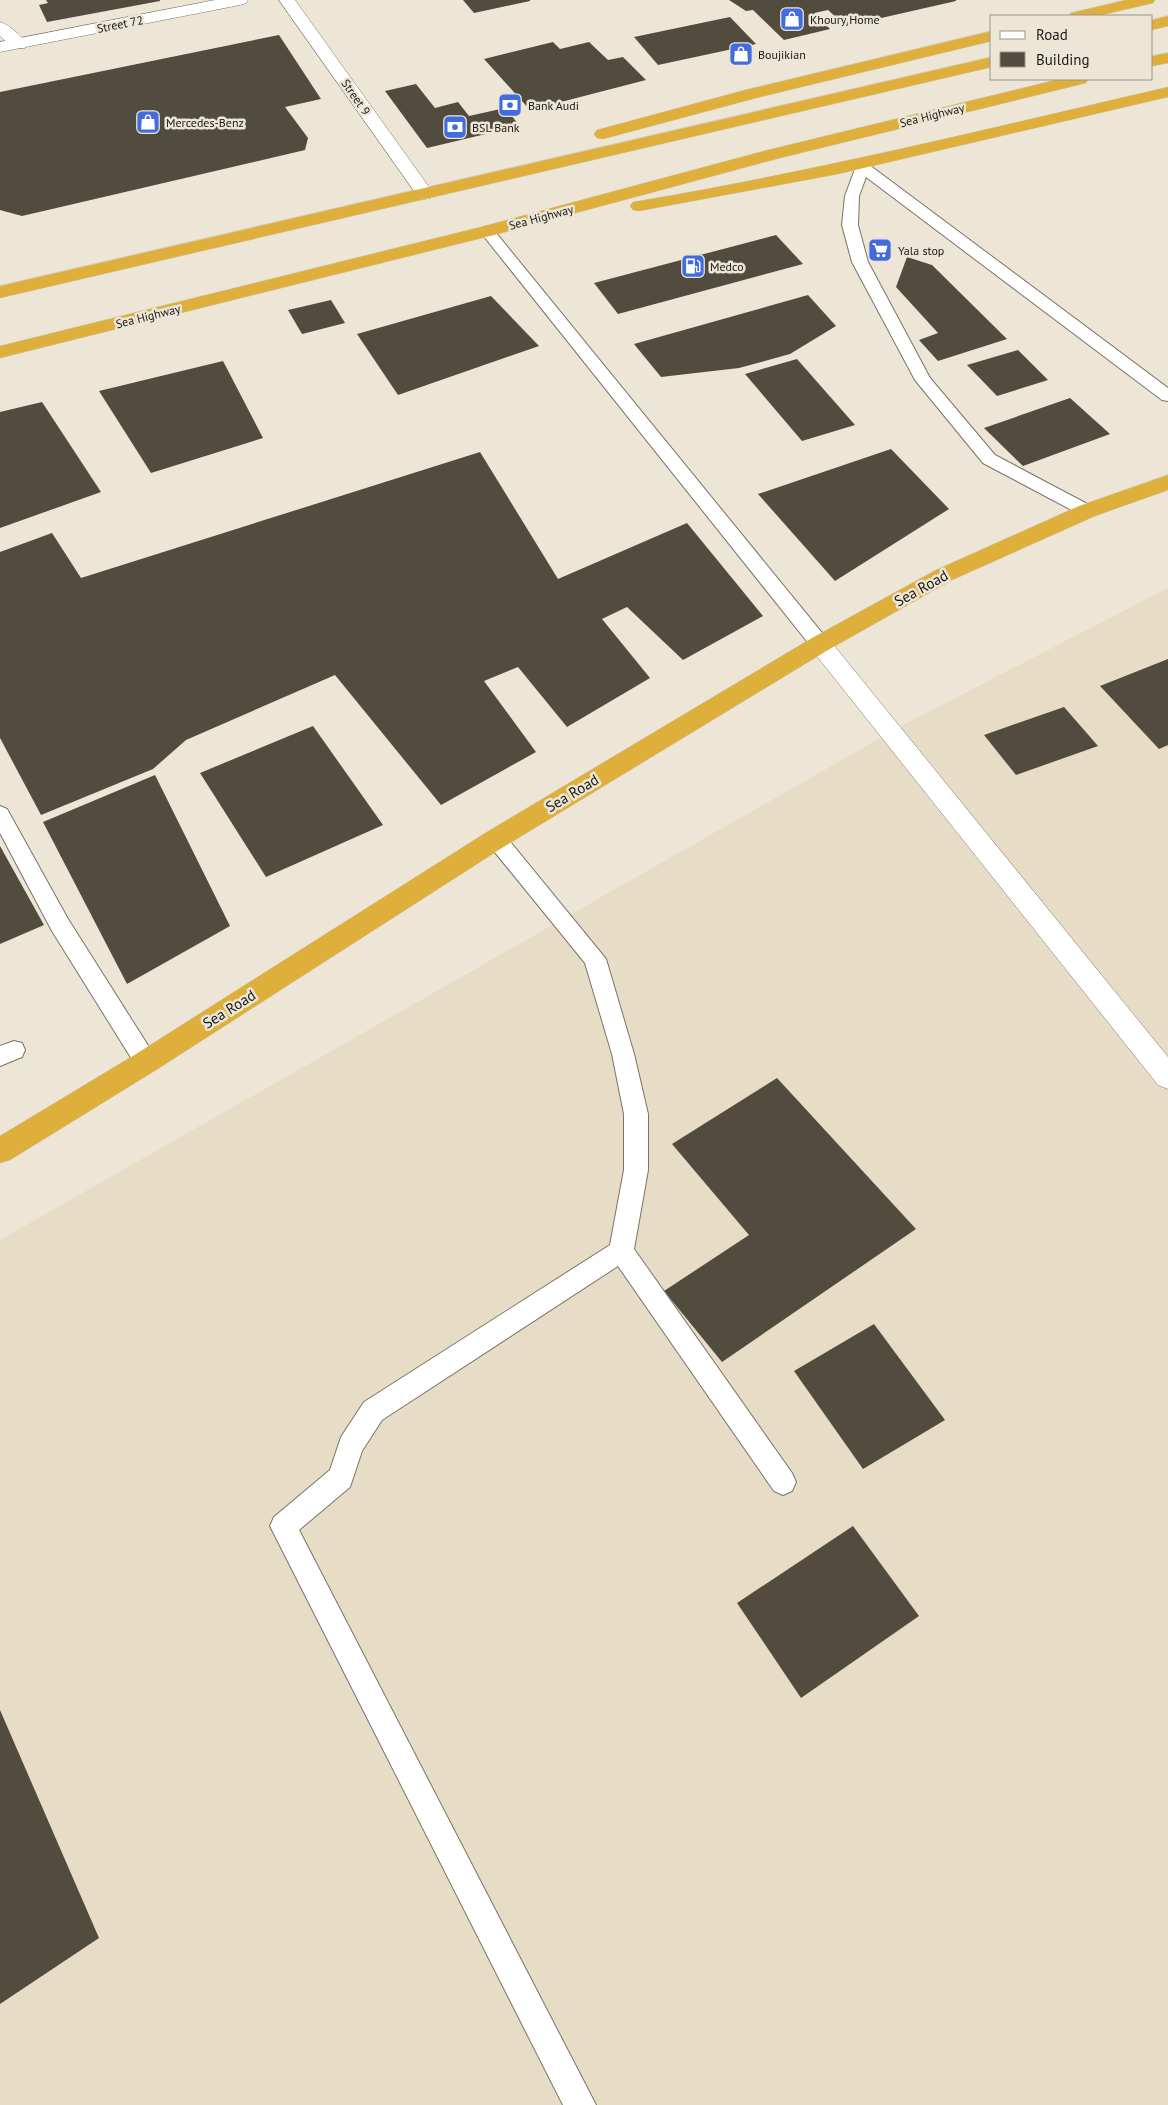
<svg xmlns="http://www.w3.org/2000/svg" width="1168" height="2105" font-family="'PT Sans',sans-serif">
<style>
.built{fill:#e7dcc6}
.building{fill:#524c3f}
.lines{fill:none;stroke-linecap:round;stroke-linejoin:round}
.lane-casing{stroke:#7a7466;stroke-width:2}
.street-casing{stroke:#7a7466;stroke-width:1}
.secondary-casing{stroke:#7a7466;stroke-width:1}
.highway-casing{stroke:#cdcccb;stroke-width:1}
.lane{fill:#fff;fill-rule:evenodd}
.street{fill:#fff;fill-rule:evenodd}
.secondary{fill:#fff;fill-rule:evenodd}
.highway{fill:#deaf3a;fill-rule:evenodd}
.labels{text-anchor:middle;dominant-baseline:central;stroke-width:5;stroke-linejoin:round;paint-order:stroke}
.far-poi-label{font-size:12px;fill:#1b1914;stroke:#ede6d7;text-anchor:start}
.far-street-label{font-size:12px;fill:#1b1914;stroke:#ede6d7}
.street-label{font-size:15px;fill:#1b1914;stroke:#ede6d7}
</style>
<rect width="100%" height="100%" fill="#ede6d7"/>
<!-- built -->
<path class="built" d="M1168,588v1517h-1168v-865l903,-515z"/>
<!-- building -->
<g class="building">
<path d="M46,0h114v1l-113,21 -8,-17 9,-2z"/>
<path d="M463,0h67v1l-56,12z"/>
<path d="M729,0h227v1l-110,25 -18,-16 -14,3 16,16 -46,11 -31,-30 -7,1z"/>
<path d="M730,17l26,27 -98,21 -24,-28z"/>
<path d="M279,35l42,64 -36,8 23,31 -3,12 -283,66 -22,-6v-118z"/>
<path d="M553,42l7,7 29,-7 19,18 15,-3 23,23 -116,30 -46,-51z"/>
<path d="M416,84l19,24 23,-6 11,14 36,-8 15,18 -93,22 -42,-57z"/>
<path d="M776,235l27,29 -185,50 -24,-31z"/>
<path d="M907,257l25,8 75,74 -69,22 -19,-21 19,-7 -42,-46z"/>
<path d="M808,295l28,31 -46,28 -51,14 -78,9 -27,-33z"/>
<path d="M491,296l48,50 -141,49 -41,-61z"/>
<path d="M331,300l14,23 -43,11 -14,-24z"/>
<path d="M1018,350l30,30 -51,16 -30,-31z"/>
<path d="M797,359l58,66 -53,16 -57,-67z"/>
<path d="M223,361l40,77 -112,35 -52,-82z"/>
<path d="M1070,398l40,36 -87,32 -39,-38z"/>
<path d="M42,402l59,90 -101,36v-116z"/>
<path d="M891,449l58,60 -114,72 -77,-87z"/>
<path d="M480,452l78,127 129,-56 76,93 -80,44 -56,-53 -25,12 48,59 -83,49 -49,-60 -34,14 52,71 -95,53 -106,-130 -149,65 -33,29 -112,46 -41,-77v-186l52,-19 29,45z"/>
<path d="M1168,659v86l-9,4 -59,-63z"/>
<path d="M1064,707l34,39 -82,29 -32,-40z"/>
<path d="M313,726l70,99 -117,52 -66,-104z"/>
<path d="M155,775l75,151 -103,58 -84,-162z"/>
<path d="M0,846l44,79 -44,19z"/>
<path d="M777,1078l139,151 -194,133 -58,-71 85,-56 -77,-91z"/>
<path d="M874,1324l71,96 -82,49 -69,-98z"/>
<path d="M853,1526l66,90 -118,82 -64,-95z"/>
<path d="M0,1710l99,228 -99,66z"/>
</g>
<g class="lines">
<!-- lane casing -->
<g class="lane-casing">
<g id="lane">
<path d="M858,160l10,4 300,224v13l-6,-1 -296,-223 -7,19 -1,29 10,37 62,116 65,77 98,52 3,4 -3,4 -6,2 -6,-2 -98,-52 -68,-83 -63,-118 -10,-37 3,-29 10,-27 -4,-5 2,-3z"/>
<path d="M487,226l5,2 335,411 2,5 -2,5 -7,2 -7,-2 -331,-415 -3,-3 3,-3z"/>
<path d="M0,806l7,3 61,110 86,136 3,7 -3,7 -8,3 -8,-3 -86,-138 -52,-98z"/>
<path d="M496,831l7,2 103,126 28,95 14,60v56l-14,79 158,224 4,9 -4,9 -9,4 -9,-4 -156,-225 -236,154 -20,31 -12,36 -51,43 297,575h-33l-293,-579 4,-9 56,-47 11,-33 23,-35 246,-157 14,-75v-56l-12,-60 -27,-91 -96,-118 -3,-6 3,-6z"/>
<path d="M14,1041l8,2 3,7 -3,7 -22,9v-20z"/>
</g>
</g>
<!-- street casing -->
<g class="street-casing">
<g id="street">
<path d="M0,22c10,3 21,14 27,22l-2,4h-12l-13,-12z"/>
<path d="M820,636l8,2 340,419v32l-10,-4 -346,-435 -4,-6 4,-6z"/>
</g>
</g>
<!-- secondary casing -->
<g class="secondary-casing">
<g id="secondary">
<path d="M215,0h33l-2,3 -6,2 -240,47v-10z"/>
<path d="M279,0h16l139,194 -3,4 -6,1 -6,-1z"/>
</g>
</g>
<!-- highway casing -->
<g class="highway-casing">
<g id="highway">
<path d="M1126,0h29l-2,3 -56,13h-28l2,-3z"/>
<path d="M1168,16v10l-16,4v-10z"/>
<path d="M992,31v10l-236,57 -153,41 -6,-1 -3,-4 3,-4 148,-40z"/>
<path d="M1168,53v10l-16,3v-10z"/>
<path d="M992,57v10l-992,231v-12z"/>
<path d="M1060,79h28l-2,4 -306,75 -286,77 -494,123v-12l481,-119 287,-77z"/>
<path d="M1168,87v10l-330,77 -199,37 -6,-1 -3,-4 3,-4 6,-1c178,-30 353,-73 529,-114z"/>
<path d="M1168,475v15l-73,26 -143,64 -124,70 -323,196 -349,224 -146,90 -10,3v-27l136,-82 351,-222 325,-194 124,-68 143,-64z"/>
</g>
</g>
<!-- lane -->
<use href="#lane" class="lane"/>
<!-- street -->
<use href="#street" class="street"/>
<!-- secondary -->
<use href="#secondary" class="secondary"/>
<!-- highway -->
<use href="#highway" class="highway"/>
</g>
<!-- icons -->
<defs>
<g id="shop-square" transform="scale(1.25)"><rect x="-9" y="-9" width="18" height="18" rx="4" fill="#426bdd" stroke="#ede6d7"/><path d="M-5-2.5h2.3a2.7 3.5 0 0 1 5.4 0H5L5.5 6h-11ZM-1.5-2.5h3a1.5 2.3 0 0 0-3 0Z" fill="#fff"/></g>
<g id="bank-square" transform="scale(1.25)"><rect x="-9" y="-9" width="18" height="18" rx="4" fill="#426bdd" stroke="#ede6d7"/><path d="M-6-4H6V4H-6ZM0-2.3a2.3 2.3 0 1 0 0 4.6a2.3 2.3 0 1 0 0-4.6Z" fill="#fff"/></g>
<g id="supermarket-square" transform="scale(1.25)"><rect x="-9" y="-9" width="18" height="18" rx="4" fill="#426bdd" stroke="#ede6d7"/><path d="M-6-5.5h2.5l.6 2H6L4.5 2H-2.5L-4.4-4H-6ZM-1.5 3.2a1.3 1.3 0 1 0 .1 0ZM3 3.2a1.3 1.3 0 1 0 .1 0Z" fill="#fff"/></g>
<g id="fuel-square" transform="scale(1.25)"><rect x="-9" y="-9" width="18" height="18" rx="4" fill="#426bdd" stroke="#ede6d7"/><path d="M-5.5-6h7V0h2V4h1.3V-2.5L3-4.5l.8-.8L6-3V5H2.5V1h-1V6h-7ZM-4.2-4.7v3.2H.2V-4.7Z" fill="#fff"/></g>
</defs>
<g fill-rule="evenodd">
<use href="#shop-square" x="792" y="19"/>
<use href="#shop-square" x="741" y="54"/>
<use href="#bank-square" x="510" y="105"/>
<use href="#shop-square" x="148" y="122"/>
<use href="#bank-square" x="455" y="127"/>
<use href="#supermarket-square" x="880" y="250"/>
<use href="#fuel-square" x="693" y="266"/>
</g>
<g class="labels">
<!-- far-poi labels -->
<g class="far-poi-label">
<text x="810" y="19">Khoury Home</text>
<text x="758" y="54">Boujikian</text>
<text x="528" y="105">Bank Audi</text>
<text x="166" y="122">Mercedes-Benz</text>
<text x="472" y="127">BSL Bank</text>
<text x="898" y="250">Yala stop</text>
<text x="710" y="266">Medco</text>
</g>
<!-- far-street labels -->
<g class="far-street-label">
<text transform="translate(120 24) rotate(-11)">Street 72</text>
<text transform="translate(356 97) rotate(55)">Street 9</text>
<text transform="translate(932 115) rotate(-14)">Sea Highway</text>
<text transform="translate(541 217) rotate(-15)">Sea Highway</text>
<text transform="translate(148 316) rotate(-14)">Sea Highway</text>
</g>
<!-- street labels -->
<g class="street-label">
<text transform="translate(921 588) rotate(-29)">Sea Road</text>
<text transform="translate(572 793) rotate(-31)">Sea Road</text>
<text transform="translate(229 1009) rotate(-32)">Sea Road</text>
</g>
</g>
<!-- legend -->
<rect x="990" y="15" width="162" height="65" fill="#ede6d7" stroke="#999489"/>
<rect x="1000" y="31" width="25" height="8" fill="#ffffff" stroke="#999489"/>
<text x="1036" y="40" font-size="15" fill="#1b1914">Road</text>
<rect x="1000" y="52" width="25" height="15" fill="#524c3f" stroke="#999489"/>
<text x="1036" y="65" font-size="15" fill="#1b1914">Building</text>
</svg>
